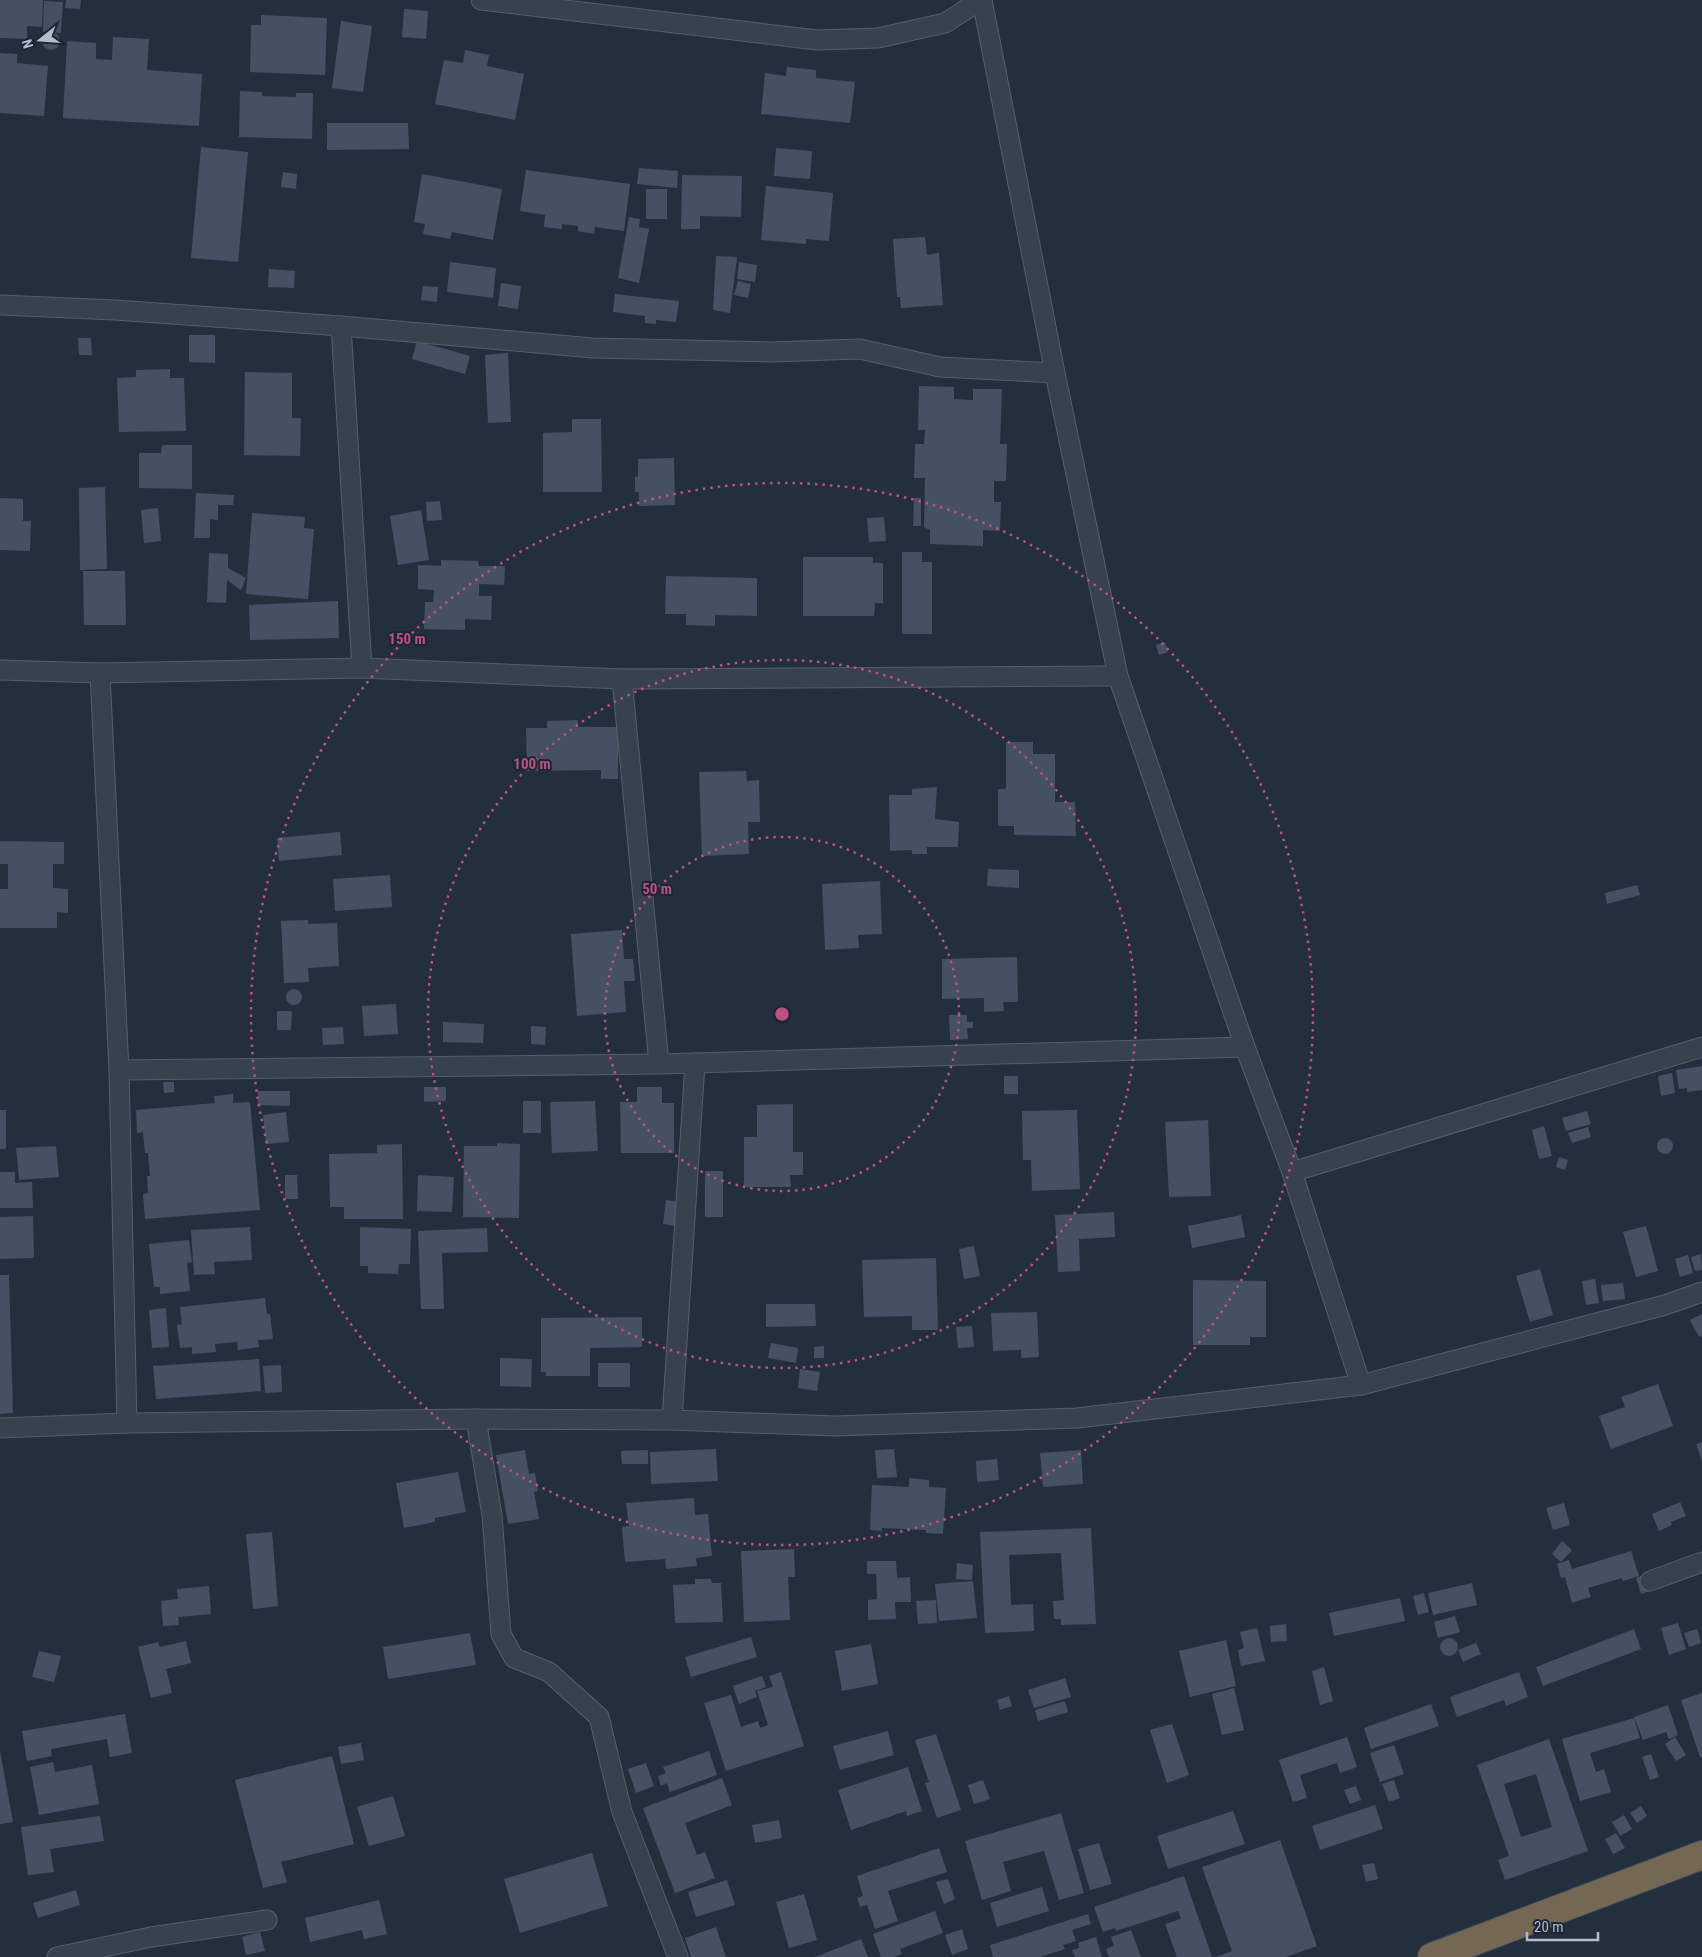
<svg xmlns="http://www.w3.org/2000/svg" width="1702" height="1957" font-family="'Roboto Condensed',sans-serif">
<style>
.building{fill:#455162;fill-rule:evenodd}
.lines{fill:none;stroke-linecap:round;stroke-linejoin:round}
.street-casing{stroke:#565f6c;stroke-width:21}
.highway-casing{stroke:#434c59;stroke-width:30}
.street{stroke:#38414e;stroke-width:19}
.highway{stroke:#746855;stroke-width:28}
.ring{fill:none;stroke:#bd5182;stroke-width:2.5;stroke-dasharray:2.5 5}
.centre{fill:#bd5182;stroke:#1d2633;stroke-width:2.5}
.ring-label{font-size:15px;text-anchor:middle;font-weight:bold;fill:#bd5182;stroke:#1d2633;stroke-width:4;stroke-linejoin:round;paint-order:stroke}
</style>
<rect width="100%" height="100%" fill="#242f3e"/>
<!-- building -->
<g class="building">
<path d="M0,0h43l-1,27 -15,-1v13l-27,-1z"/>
<path d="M66,0h15l-1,9 -15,-1z"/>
<path d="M44,1l19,1 -2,31 -18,-1z"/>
<path d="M404,9l24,2 -2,28 -24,-2z"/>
<path d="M261,15l66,3 -2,57 -75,-3 1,-47h10z"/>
<path d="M341,21l31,5 -9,66 -31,-4z"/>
<circle cx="51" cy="41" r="9"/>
<path d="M113,37l36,2 -2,31 55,4 -3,52 -136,-8 4,-77 29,2v16l16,1z"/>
<path d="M465,50l24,5 -2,11 37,8 -9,46 -80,-16 9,-44 19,3z"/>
<path d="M0,53l17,1v9l31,3 -4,50 -44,-3z"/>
<path d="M787,67l29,3v8l39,4 -5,41 -89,-9 4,-41 21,3z"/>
<path d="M240,91l22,1v4l34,1v-4h17l-1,46 -73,-2z"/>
<path d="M327,123h81l1,26 -82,1z"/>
<path d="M201,147l47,5 -10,110 -47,-4z"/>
<path d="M776,148l36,3 -2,28 -36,-3z"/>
<path d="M639,168l39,3 -1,17 -40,-4z"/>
<path d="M526,170l104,14 -6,47 -29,-4 -1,7 -16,-3v-5l-16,-2v5l-18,-2 1,-12 -25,-4z"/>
<path d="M283,172l14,2 -1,15 -15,-2z"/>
<path d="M422,174l80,15 -9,51 -41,-8 -2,7 -27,-5 2,-10 -11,-2z"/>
<path d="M682,175l60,1 -1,41 -41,-1v13h-19z"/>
<path d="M766,186l67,7 -4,48 -23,-2v5l-45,-4z"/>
<rect x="646" y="189" width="21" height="30"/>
<path d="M629,217l11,2 -1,8 10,2 -10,54 -21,-5z"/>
<path d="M925,237l2,18 12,-2 4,52 -42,3 -1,-11h-3l-4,-58z"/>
<path d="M716,256l21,1 -7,56 -17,-3z"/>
<path d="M450,262l46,6 -3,30 -46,-6z"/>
<path d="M739,262l18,3 -2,17 -18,-3z"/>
<path d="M269,269l26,2 -1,17 -26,-1z"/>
<path d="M738,281l13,3 -3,14 -14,-3z"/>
<path d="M501,283l20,3 -3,23 -20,-3z"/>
<path d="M423,286l15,1 -1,15 -16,-2z"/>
<path d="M615,294l64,7 -3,21 -20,-2v4l-11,-1v-7l-32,-4z"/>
<path d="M189,335h26v28l-26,-1z"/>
<path d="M78,338h13l1,17h-13z"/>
<path d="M417,341l53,15 -5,18 -53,-15z"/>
<path d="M508,353l3,69 -23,1 -3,-68z"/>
<path d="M170,369v9h14l2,53 -67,1 -2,-54 19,-1v-7z"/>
<path d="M245,372l47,1v45h9l-1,38 -56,-1z"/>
<path d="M919,386l35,1v12l19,1v-11h29l-2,55h7l-1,37h-12v21h7l-1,29 -17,-1v16l-53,-2v-14l-6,-3 1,-49h-11l1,-34h9l1,-14h-7z"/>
<path d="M572,419h29l1,73h-59v-59l29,-1z"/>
<path d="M162,445h30v44l-53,-1v-35h22z"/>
<path d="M674,458l1,47 -36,1v-14h-4v-15h3v-18z"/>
<path d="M105,487l2,82 -27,1 -1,-82z"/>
<path d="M196,493l38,2 -1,10h-15v15l-8,-1v19h-16z"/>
<path d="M0,498l23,1v22h8l-1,30 -30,-1z"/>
<path d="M914,498h7v28h-8z"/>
<path d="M440,501l2,19 -15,1 -1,-19z"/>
<path d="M158,508l3,33 -17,2 -3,-33z"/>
<path d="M421,510l8,50 -31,5 -8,-49z"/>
<path d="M252,513l53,4 -1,11 10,1 -6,70 -62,-5z"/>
<path d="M884,517l2,24 -17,1 -2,-24z"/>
<path d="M902,552h20v10h10v72h-30z"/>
<path d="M209,553l19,1v14l18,10 -5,12 -14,-10 -1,23 -19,-1z"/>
<path d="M803,557h70v6h10v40h-8l-1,13h-71z"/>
<path d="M441,560l37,1 1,5h26l-1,19 -25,-1v12h13l-1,24 -26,-1v11l-41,-1 1,-27h8l1,-12 -16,-1v-24l23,1z"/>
<path d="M83,571h42l1,54h-42z"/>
<path d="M666,576l91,2v38l-42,-1v11l-29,-1v-11h-21z"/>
<path d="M338,601l1,37 -89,2 -1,-35z"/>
<path d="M1165,642l3,10 -9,3 -3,-10z"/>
<path d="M578,720v7h40v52h-17v-9l-74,1 -1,-43h21v-7z"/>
<path d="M1006,742h27v12h22v48h20l1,34 -62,-1v-9h-16v-37h8z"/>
<path d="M746,771l1,10 12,-1 1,42h-12l1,32 -47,2 -3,-84z"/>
<path d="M937,787l-2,32 24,3 -1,25h-31v7h-15v-4l-22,1 -1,-56h23v-6z"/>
<path d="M340,832l2,23 -63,6 -2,-23z"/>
<path d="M0,841l64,1v22h-11v24l15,1v24l-11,-1v16h-57v-39h8v-25h-8z"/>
<path d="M988,869l31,1v18l-32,-2z"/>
<path d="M390,875l2,32 -57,4 -2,-32z"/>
<path d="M880,881l2,53 -24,1 1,13 -34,2 -3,-66z"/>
<path d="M1637,885l3,10 -33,9 -2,-11z"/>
<path d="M308,920v4l29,-1 2,43 -31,2 1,14 -25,1 -3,-62z"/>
<path d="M622,930l2,29h9l2,22h-11l2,31 -49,4 -6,-82z"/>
<path d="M1017,957l1,45h-15l1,9 -20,1v-14l-42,1v-40z"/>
<circle cx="294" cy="997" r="8"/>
<path d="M396,1004l2,30 -34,2 -2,-30z"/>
<path d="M277,1011h15l-1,19h-14z"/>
<path d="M949,1015h18v7h6v6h-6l1,11 -18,1z"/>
<path d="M443,1022l41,2 -1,19 -40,-1z"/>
<path d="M531,1026l15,1 -1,18 -14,-1z"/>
<path d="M343,1027l1,17 -21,1 -1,-17z"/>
<path d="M1702,1066v24l-15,2v-4l-8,1 -3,-19z"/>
<path d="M1672,1073l3,20 -14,3 -3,-20z"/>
<rect x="1004" y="1076" width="14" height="18"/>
<path d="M163,1082h11v10l-10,1z"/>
<path d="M424,1087h22v14l-22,1z"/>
<path d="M637,1087h25v16h12v50h-53l-1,-51h17z"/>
<path d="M258,1091h32v15l-32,-1z"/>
<path d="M233,1094v9l17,-1 10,108 -115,9 -2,-25 5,-1 -1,-17h3l-2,-23h-3l-2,-21 -6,1 -1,-23 79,-7 -1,-7z"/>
<rect x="523" y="1101" width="18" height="32"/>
<path d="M595,1101l3,50 -46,2 -2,-51z"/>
<path d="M793,1104v48h10v23h-13l1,12h-47v-50h13v-32z"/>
<rect x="0" y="1110" width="6" height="39"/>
<path d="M1077,1110l3,79 -48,2 -1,-31h-8l-1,-49z"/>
<path d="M1587,1111l4,13 -25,7 -4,-13z"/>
<path d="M286,1112l3,30 -23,2 -3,-29z"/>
<path d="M1208,1120l3,76 -42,1 -4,-75z"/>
<path d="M1544,1126l8,30 -13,3 -7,-29z"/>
<path d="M1588,1127l3,10 -19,6 -4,-10z"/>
<circle cx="1665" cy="1146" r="8"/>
<path d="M497,1143l23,1 -1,74 -56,-1 1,-71h33z"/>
<path d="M402,1144l1,75h-59v-12h-14l-1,-53 48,-1v-8z"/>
<path d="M56,1146l3,31 -40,3 -3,-32z"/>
<path d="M1559,1157l9,3 -3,10 -9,-3z"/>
<rect x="705" y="1171" width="18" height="46"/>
<path d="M0,1172h15v11l17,-1 1,26h-33z"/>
<path d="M285,1175h12l1,24h-13z"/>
<path d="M418,1175l36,2 -2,35 -35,-1z"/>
<path d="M666,1200l13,2 -3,24 -13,-2z"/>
<path d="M1114,1212l1,25 -36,2 1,32 -22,1 -3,-57z"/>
<path d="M1241,1215l4,22 -53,11 -4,-22z"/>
<path d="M33,1216l1,42 -34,1v-42z"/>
<path d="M1646,1226l12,45 -22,6 -13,-45z"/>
<path d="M250,1227l2,33 -38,2 1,12 -21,1 -3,-45z"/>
<path d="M360,1227l51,2 -1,35h-11l-1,10 -30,-1v-7h-8z"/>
<path d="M487,1228l1,24 -46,1 2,56h-23l-3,-78z"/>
<path d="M189,1240l3,22 -5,1 3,28 -30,3v-7h-6l-5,-43z"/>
<path d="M974,1246l6,30 -16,3 -5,-30z"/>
<path d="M1701,1254l1,16 -7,1 -4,-14z"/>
<path d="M1688,1255l5,18 -13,4 -5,-18z"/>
<path d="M936,1258l2,72h-26v-14l-48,1 -2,-57z"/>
<path d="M1540,1269l13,46 -23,7 -14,-46z"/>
<path d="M0,1275h9l4,138 -13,1z"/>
<path d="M1595,1279l4,24 -13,2 -4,-24z"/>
<path d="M1193,1280l73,1v56h-16v8h-57z"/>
<path d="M1623,1283l2,16 -22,2 -2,-16z"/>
<path d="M265,1298l2,16h3l3,25 -15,1 1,7 -21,3 -1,-8 -22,2 1,8 -24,2v-7l-12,1 -3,-23 5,-1 -2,-17z"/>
<path d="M766,1304h49l1,22 -50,1z"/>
<path d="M166,1308l3,39 -17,1 -3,-38z"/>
<path d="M1037,1312l2,45 -18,1v-8l-28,1 -2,-38z"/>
<path d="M1702,1314v22l-3,1 -9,-17z"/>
<path d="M642,1317v30l-52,1v28h-44v-4h-5v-54z"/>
<path d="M972,1326l2,21 -16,1 -2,-21z"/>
<path d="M771,1343l27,5 -2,15 -28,-5z"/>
<path d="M824,1346v12h-10v-11z"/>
<path d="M500,1358l32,1 -1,28 -31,-1z"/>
<path d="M259,1359l2,32 -105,8 -3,-33z"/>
<rect x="598" y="1363" width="32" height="24"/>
<path d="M281,1365l1,27 -17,1 -2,-27z"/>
<path d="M800,1369l20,3 -3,19 -19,-3z"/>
<path d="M1658,1384l15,42 -62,23 -12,-33 26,-9 -4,-10z"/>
<path d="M1702,1442v19l-6,-17z"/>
<path d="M716,1449l2,32 -67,3 -1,-32z"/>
<path d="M894,1449l3,28 -20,1 -2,-28z"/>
<path d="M525,1450l4,24 6,-1 3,18 -4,1 5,27 -31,5 -12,-69z"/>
<path d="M648,1450v14h-26l-1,-13z"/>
<path d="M1081,1450l2,34 -40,3 -3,-34z"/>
<path d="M997,1459l2,21 -22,2 -1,-21z"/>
<path d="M458,1472l8,40 -31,6v4l-31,6 -8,-45z"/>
<path d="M909,1478l20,2v7l17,1 -3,46 -17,-1v-3l-44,-2v3l-12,-1 2,-45 37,2z"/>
<path d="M694,1498l1,17 13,-1 4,42 -16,2 1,8 -31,3 -1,-10 -40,3 -3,-35 7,-1 -3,-23z"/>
<path d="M1680,1502l6,14 -15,6 1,3 -13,6 -7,-17z"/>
<path d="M1564,1503l6,22 -17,5 -7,-22z"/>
<path d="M1091,1528l5,96 -35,1v-6h-7l-1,-18 11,-1 -3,-47 -52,2 2,50 22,-1 1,27 -49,2 -5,-101z"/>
<path d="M272,1532l6,74 -25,3 -7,-75z"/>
<path d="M1562,1541l10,9 -11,12 -9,-8z"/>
<path d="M794,1549l1,28h-7l2,43 -46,2 -3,-71z"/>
<path d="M1631,1551l8,25 -16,5 -1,-3 -34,10 3,9 -19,6 -7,-26 -4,1 -4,-14 12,-4 3,9z"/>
<path d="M867,1561h29l1,17 13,-1 1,25h-16l1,17 -28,1v-20l9,-1 -1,-25h-9z"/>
<path d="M957,1563l16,2 -1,15 -16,-1z"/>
<path d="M1645,1575l5,16 -9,3 -5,-16z"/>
<path d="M695,1579h16l1,4h9l2,39 -48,1 -2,-38 22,-1z"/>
<path d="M973,1581l4,37 -38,3 -4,-37z"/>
<path d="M1472,1583l5,22 -44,10 -5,-22z"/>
<path d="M209,1586l2,28 -33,3 1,8 -16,1 -2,-25 17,-2 -1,-10z"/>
<path d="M1424,1593l5,19 -11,3 -5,-19z"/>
<path d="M1400,1598l5,23 -71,15 -5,-23z"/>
<path d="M936,1600l1,23 -19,1 -2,-23z"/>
<path d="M1455,1616l5,16 -22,6 -4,-16z"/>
<path d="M1678,1623l8,26 -17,6 -8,-27z"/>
<path d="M1286,1624l1,17 -16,1 -1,-16z"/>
<path d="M1257,1628l8,33 -24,5 -3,-16 6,-2 -4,-16z"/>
<path d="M1634,1629l7,20 -98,37 -7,-19z"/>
<path d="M1697,1629l4,14 -12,4 -5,-14z"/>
<path d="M470,1633l6,32 -88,14 -5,-32z"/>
<path d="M751,1637l6,20 -66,20 -6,-20z"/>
<circle cx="1449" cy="1647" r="9"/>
<path d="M1226,1640l10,46 -46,11 -11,-46z"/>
<path d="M186,1641l5,22 -25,6 6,24 -21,5 -13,-51 20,-5 2,5z"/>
<path d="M1476,1643l5,11 -18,8 -5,-12z"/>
<path d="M871,1644l7,40 -36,7 -7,-40z"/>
<path d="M39,1651l22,5 -7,26 -22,-5z"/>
<path d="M1324,1667l9,34 -13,4 -8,-34z"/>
<path d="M781,1672l23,74 -78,25 -22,-68 27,-8 10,32 17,-6 2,7 8,-3 -11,-34 16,-4 -4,-11z"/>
<path d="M1519,1672l9,25 -22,9 -2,-6 -47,17 -7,-20z"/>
<path d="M762,1676l4,11 -11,4 2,6 -18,7 -6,-18z"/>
<path d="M1065,1678l6,19 -37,11 -6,-18z"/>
<path d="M1234,1688l10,42 -22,5 -10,-41z"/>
<path d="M1702,1693v64h-2l-19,-57z"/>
<path d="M1009,1696l3,10 -12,4 -3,-10z"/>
<path d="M1065,1701l3,11 -30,9 -3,-11z"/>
<path d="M1431,1704l8,22 -68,23 -7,-21z"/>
<path d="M1668,1705l10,30 -9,4 -3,-7 -23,8 -9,-23z"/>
<path d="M125,1714l7,39 -22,4 -3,-18 -56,10 1,7 -25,5 -5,-30z"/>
<path d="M1634,1718l6,20 -50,15 6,19 8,-3 7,23 -31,9 -18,-62z"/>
<path d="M1172,1724l17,51 -22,8 -17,-53z"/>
<path d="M888,1731l6,24 -54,15 -7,-24z"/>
<path d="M936,1734l25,76 -24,8 -12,-35 4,-1 -14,-42z"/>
<path d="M1347,1737l10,30 -17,6 -3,-10 -37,12 7,23 -14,4 -14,-42z"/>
<path d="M1675,1737l11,18 -10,6 -11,-17z"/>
<path d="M1549,1739l39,112 -83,29 -7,-20 11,-4 -32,-91zM1536,1774l16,53 -31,10 -17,-53z"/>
<path d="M361,1743l3,17 -23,4 -3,-17z"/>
<path d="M1394,1745l10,29 -24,8 -10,-29z"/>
<path d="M0,1751l13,71 -13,2z"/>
<path d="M709,1751l8,24 -47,17 -3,-9 -6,3 -3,-10 8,-3 -3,-6z"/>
<path d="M1651,1754l8,23 -9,3 -8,-23z"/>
<path d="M332,1756l22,88 -73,18 6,20 -24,6 -28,-108z"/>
<path d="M53,1762l2,10 37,-7 7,39 -60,11 -9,-48z"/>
<path d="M646,1763l8,23 -18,7 -8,-24z"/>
<path d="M908,1767l14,44 -15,5 -1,-5 -55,19 -13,-40z"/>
<path d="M722,1778l10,27 -47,18 12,32 8,-3 10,26 -40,15 -32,-85z"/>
<path d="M983,1780l7,19 -16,5 -6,-19z"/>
<path d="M1394,1780l6,18 -11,4 -7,-18z"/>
<path d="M1356,1786l5,14 -11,4 -6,-14z"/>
<path d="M393,1796l12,40 -36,10 -12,-39z"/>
<path d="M1375,1805l8,24 -63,21 -8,-24z"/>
<path d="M1641,1806l6,10 -10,7 -7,-10z"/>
<path d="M1233,1811l12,33 -77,25 -11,-33z"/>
<path d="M1061,1813l23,80 -25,7 -15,-49 -41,11 8,29 -29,9 -17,-59z"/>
<path d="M1624,1815l8,14 -12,7 -8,-14z"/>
<path d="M100,1816l4,25 -54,8 4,23 -26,3 -7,-48z"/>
<path d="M779,1820l3,18 -27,5 -3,-18z"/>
<path d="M1616,1833l9,15 -12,6 -8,-15z"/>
<path d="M1280,1840l37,106 -31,11h-70l16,-6 -30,-84z"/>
<path d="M1099,1843l13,41 -22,6 -12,-41z"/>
<path d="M939,1848l8,24 -59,19 10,30 -23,8 -8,-24 -7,2 -3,-9 6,-2 -6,-20z"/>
<path d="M592,1853l16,53 -88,27 -16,-54z"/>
<path d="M1374,1863l4,16 -12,3 -4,-17z"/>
<path d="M1184,1876l28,81h-35l-12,-33 16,-5 -3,-8 -62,20 -1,-3 -12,4 -9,-25z"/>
<path d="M948,1879l7,20 -11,5 -8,-22z"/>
<path d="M727,1880l8,25 -39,12 -8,-25z"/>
<path d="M1042,1887l7,24 -52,16 -7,-24z"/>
<path d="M76,1890l4,15 -42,13 -5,-15z"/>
<path d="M804,1894l13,46 -28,8 -13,-46z"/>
<path d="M379,1900l8,34 -23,5 -2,-9 -52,12 -5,-24z"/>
<path d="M935,1911l8,22 -43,16 2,5 -8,3h-13l-8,-23z"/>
<path d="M1088,1914l3,10 -19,6 4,11 -13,4 2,4 -25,8h-47l-3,-12z"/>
<path d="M716,1927l10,30h-35l-6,-19z"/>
<path d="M962,1929l6,20 -16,6 -7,-20z"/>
<path d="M1131,1930l10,27h-32l-3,-8 8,-3 -3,-9z"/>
<path d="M260,1932l5,19 -19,4 -4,-18z"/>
<path d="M1096,1937l6,20h-27l-3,-7 7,-2 -1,-5z"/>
<path d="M861,1939l7,18h-53z"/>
</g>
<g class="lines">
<!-- street casing -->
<g class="street-casing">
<g id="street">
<path d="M481,0l336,40 61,-2 67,-15 36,-23"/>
<path d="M982,0l73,373 63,303 127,371 47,125 69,213"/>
<path d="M0,305l115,5 226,16 252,22 178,4 89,-3 80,18 115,6"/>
<path d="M341,326l21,342"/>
<path d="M0,670l100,3 262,-5 260,11 496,-3"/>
<path d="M100,673l19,397"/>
<path d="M622,679l37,385"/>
<path d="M1292,1172l410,-125"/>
<path d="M476,1419l16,96 9,119 13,24 35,14 50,45 23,95 56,145"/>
<path d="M672,1420l23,-357"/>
<path d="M127,1423l-8,-353 540,-6 586,-17"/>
<path d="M0,1428l127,-5 349,-4 196,1 163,6 242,-8 284,-33 304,-80 37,-13"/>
<path d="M1650,1581l52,-19"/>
<path d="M57,1957l94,-20 116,-17"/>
</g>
</g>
<!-- highway casing -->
<g class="highway-casing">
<path id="highway" d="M1432,1957l270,-102"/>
</g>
<!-- street -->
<use href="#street" class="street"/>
<!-- highway -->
<use href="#highway" class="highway"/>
</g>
<!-- distance rings -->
<g class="ring">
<circle cx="782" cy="1014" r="177"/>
<circle cx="782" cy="1014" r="354"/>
<circle cx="782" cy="1014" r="531"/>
</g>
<circle cx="782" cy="1014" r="8" class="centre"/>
<g class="ring-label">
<text x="407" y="644">150 m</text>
<text x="532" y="769">100 m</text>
<text x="657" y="894">50 m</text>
</g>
<!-- north arrow -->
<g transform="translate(40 40) rotate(253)" stroke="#1d2633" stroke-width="4" paint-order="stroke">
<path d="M0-4L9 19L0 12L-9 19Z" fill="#b4bcc9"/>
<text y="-8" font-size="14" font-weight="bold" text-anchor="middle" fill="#b4bcc9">N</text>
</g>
<!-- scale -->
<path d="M1527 1932v8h71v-8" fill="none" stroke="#b4bcc9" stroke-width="2.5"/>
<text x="1534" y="1932" font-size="15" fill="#b4bcc9" stroke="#1d2633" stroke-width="4" paint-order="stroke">20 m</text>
</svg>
